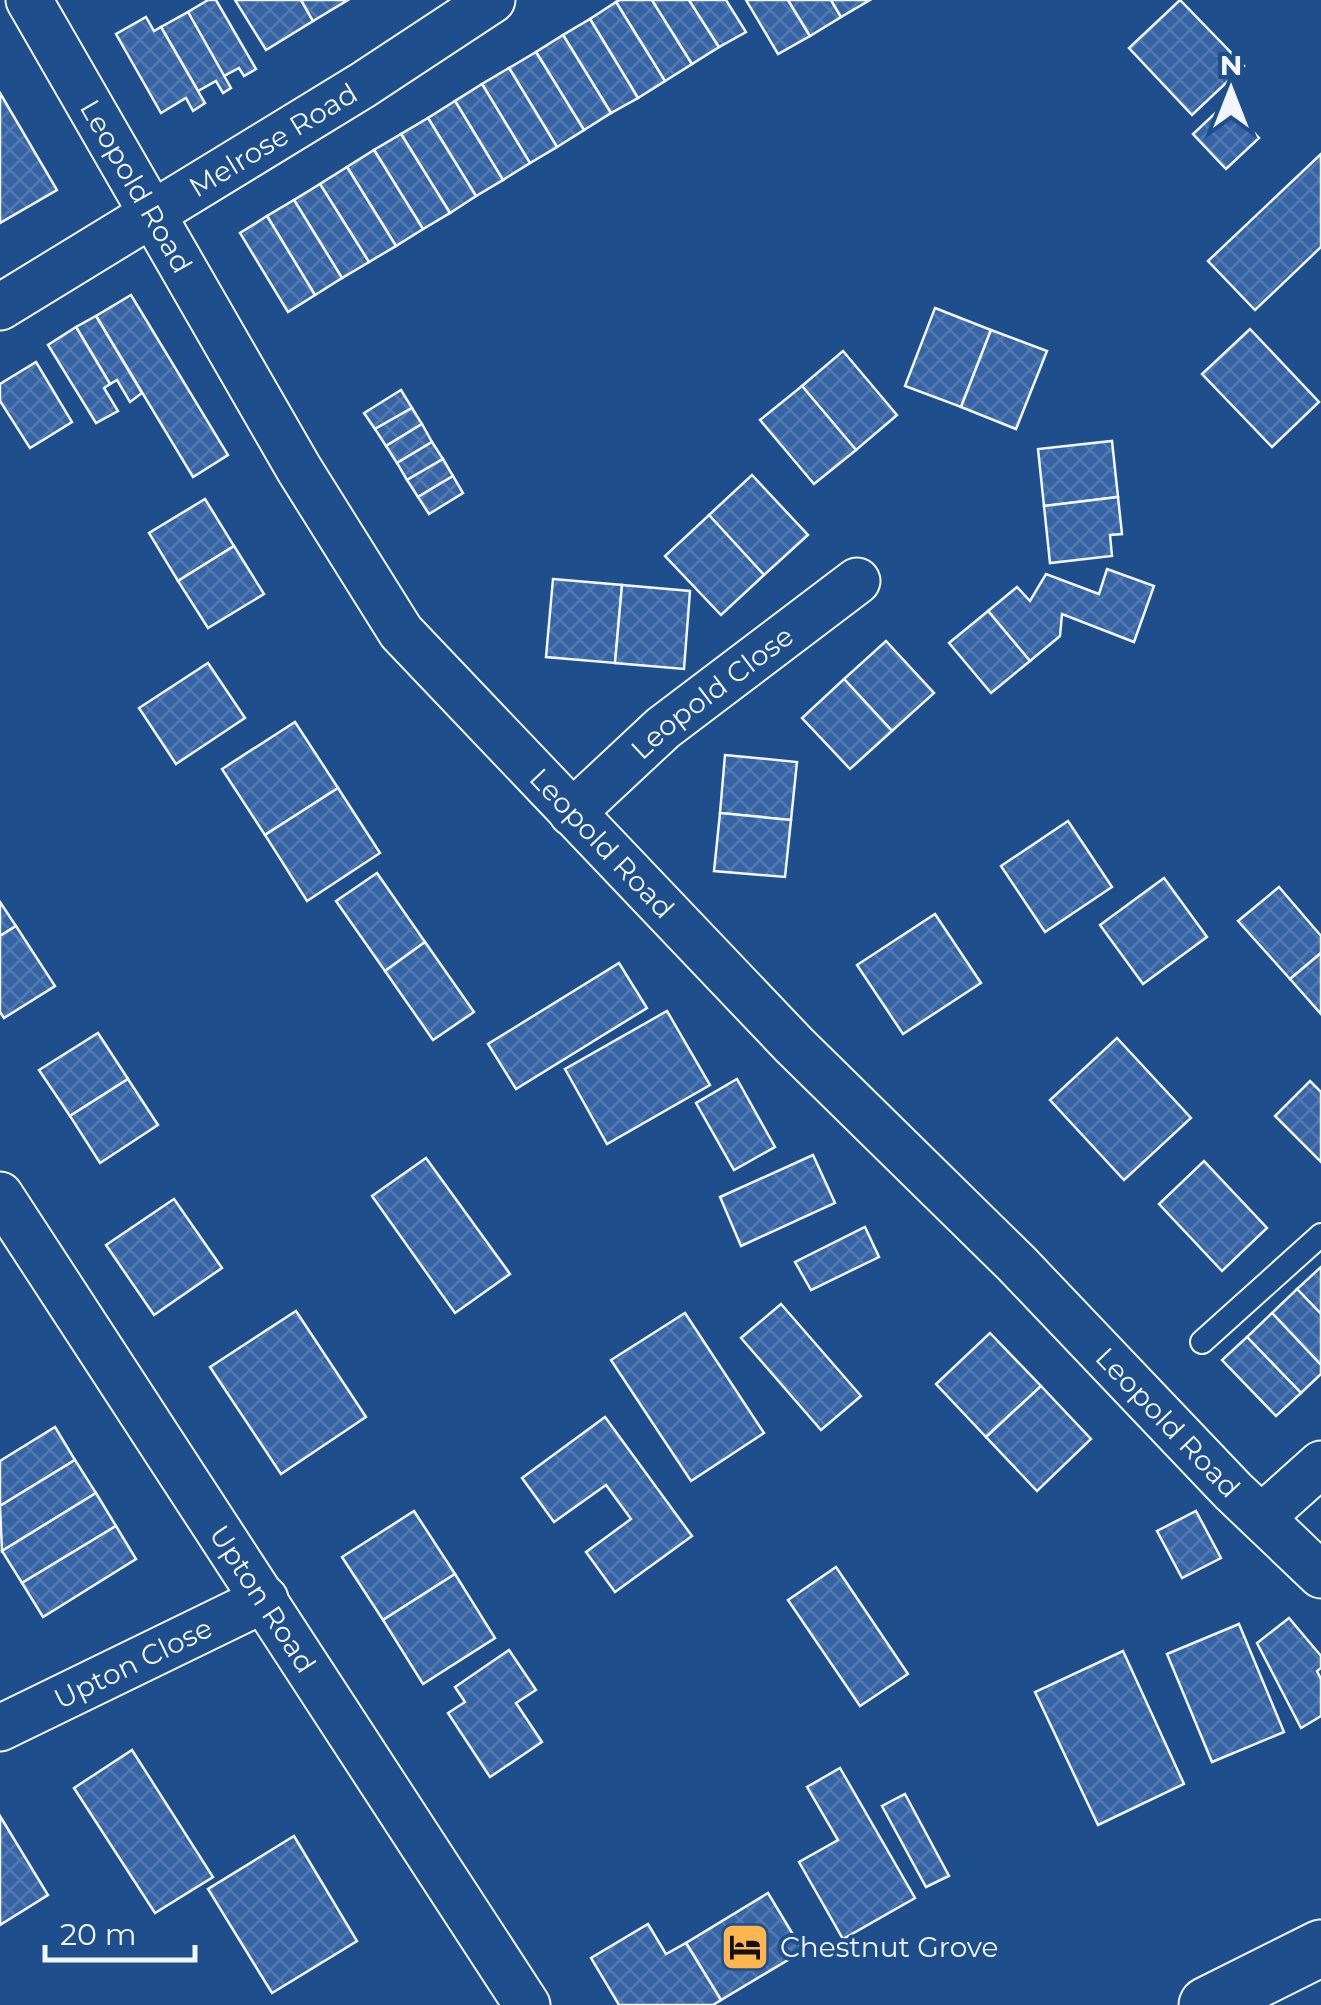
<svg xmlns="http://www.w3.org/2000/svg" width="1321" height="2005" font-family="Montserrat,sans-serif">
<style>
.building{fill:url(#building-cross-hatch);stroke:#f2f6ff;stroke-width:2.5}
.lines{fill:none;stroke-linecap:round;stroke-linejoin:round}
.lane-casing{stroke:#f2f6ff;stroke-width:26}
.street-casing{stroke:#f2f6ff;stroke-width:49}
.highway-casing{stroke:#f2f6ff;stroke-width:59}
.lane{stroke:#1f4e8c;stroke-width:22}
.street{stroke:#1f4e8c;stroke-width:45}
.highway{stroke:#1f4e8c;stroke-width:55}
.labels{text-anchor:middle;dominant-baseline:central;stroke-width:8;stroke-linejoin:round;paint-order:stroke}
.street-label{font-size:28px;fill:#f2f6ff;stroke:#1f4e8c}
.poi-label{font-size:28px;fill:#f2f6ff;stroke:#1f4e8c;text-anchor:start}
</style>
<defs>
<pattern id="building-cross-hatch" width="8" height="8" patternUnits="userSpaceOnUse" patternTransform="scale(2.5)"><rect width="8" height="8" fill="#3563a3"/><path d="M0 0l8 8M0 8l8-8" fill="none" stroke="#537ab1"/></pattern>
</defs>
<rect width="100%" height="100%" fill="#1f4e8c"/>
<!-- building -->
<g class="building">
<path d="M208,0h8l40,69 -12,7 -5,-8 -15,8 -36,-64z"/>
<path d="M235,0h66l12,21 -47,29z"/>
<path d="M301,0h47l-35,21z"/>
<path d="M620,0h32l40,64 -27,17 -49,-79z"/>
<path d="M652,0h37l30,47 -27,17z"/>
<path d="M689,0h37l20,32 -27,15z"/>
<path d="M746,0h42l22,36 -32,18z"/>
<path d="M788,0h43l10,17 -31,19z"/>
<path d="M831,0h39l-29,17z"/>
<path d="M1180,0l64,66 -52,49 -63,-67z"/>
<path d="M616,2l49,79 -27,17 -48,-79z"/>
<path d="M188,12l43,76 -8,5 -7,-12 -18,10 -37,-64z"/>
<path d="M146,17l8,14 7,-4 44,76 -12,8 -7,-13 -25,15 -45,-79z"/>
<path d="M590,19l48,79 -27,15 -48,-78z"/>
<path d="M563,35l48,78 -27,17 -48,-78z"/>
<path d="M536,52l48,78 -27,17 -48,-79z"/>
<path d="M509,68l48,79 -27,16 -48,-79z"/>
<path d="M482,84l48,79 -27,17 -48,-79z"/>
<path d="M0,93l57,97 -57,33z"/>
<path d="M455,101l48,79 -27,16 -48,-78z"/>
<path d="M1226,103l33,35 -33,31 -33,-35z"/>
<path d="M428,118l48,78 -26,17 -49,-79z"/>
<path d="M401,134l49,79 -27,16 -49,-79z"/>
<path d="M374,150l49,79 -27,17 -49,-79z"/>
<path d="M1321,154v93l-66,63 -47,-49z"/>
<path d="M347,167l49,79 -27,16 -49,-78z"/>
<path d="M320,184l49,78 -27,16 -48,-78z"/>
<path d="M294,200l48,78 -27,17 -48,-79z"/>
<path d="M267,216l48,79 -27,17 -48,-79z"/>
<path d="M131,295l97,160 -35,22 -97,-161z"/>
<path d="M935,308l56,22 -30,77 -56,-21z"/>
<path d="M96,316l46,77 -12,9 -13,-22 -7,4 -34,-57z"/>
<path d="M76,327l34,57 -6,4 14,23 -22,12 -48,-78z"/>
<path d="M1250,329l69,73 -47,45 -70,-73z"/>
<path d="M991,330l56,21 -31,78 -55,-22z"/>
<path d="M843,351l54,64 -41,35 -54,-64z"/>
<path d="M36,362l36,60 -42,26 -30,-47v-17z"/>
<path d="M802,386l54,64 -42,34 -54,-64z"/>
<path d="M401,390l11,18 -37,21 -11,-16z"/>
<path d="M412,408l10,16 -36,22 -11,-17z"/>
<path d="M422,424l10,18 -35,21 -11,-17z"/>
<path d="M1112,441l6,56 -74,9 -6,-57z"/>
<path d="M432,442l11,17 -36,21 -10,-17z"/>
<path d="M443,459l10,17 -35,21 -11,-17z"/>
<path d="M752,475l56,60 -44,40 -55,-60z"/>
<path d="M453,476l10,17 -34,21 -11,-17z"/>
<path d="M1118,497l4,37 -12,1 2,21 -62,7 -6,-57z"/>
<path d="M205,499l29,47 -56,35 -29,-48z"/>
<path d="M709,515l55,60 -43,40 -56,-59z"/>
<path d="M234,546l30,48 -56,34 -30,-47z"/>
<path d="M1107,569l47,17 -20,56 -72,-28 -2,22 -30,25 -42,-50 29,-24 13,14 16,-27 53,20z"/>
<path d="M553,579l69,6 -7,78 -69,-6z"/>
<path d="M622,585l68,6 -6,78 -69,-6z"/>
<path d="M988,611l42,50 -39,32 -42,-50z"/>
<path d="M886,641l48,52 -42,38 -48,-52z"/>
<path d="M208,663l37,55 -69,46 -37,-56z"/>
<path d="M844,679l48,52 -42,38 -48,-51z"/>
<path d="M295,722l43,66 -73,47 -43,-66z"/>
<path d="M725,755l72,7 -6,58 -71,-7z"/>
<path d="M338,788l42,65 -73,48 -42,-66z"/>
<path d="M720,813l71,7 -6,57 -71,-6z"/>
<path d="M1068,821l44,66 -67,45 -44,-66z"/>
<path d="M377,873l48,69 -40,29 -49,-70z"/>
<path d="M1164,878l43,59 -64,47 -43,-59z"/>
<path d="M1279,887l42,49v17l-31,26 -52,-58z"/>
<path d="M0,902l16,24 -16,10z"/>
<path d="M935,914l46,69 -78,51 -46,-69z"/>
<path d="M16,926l39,60 -51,32 -4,-6v-76z"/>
<path d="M425,942l49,70 -41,28 -48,-69z"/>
<path d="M1321,953v61l-31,-35z"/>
<path d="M619,963l28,45 -131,81 -28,-45z"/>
<path d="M667,1011l43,74 -103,59 -42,-75z"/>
<path d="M98,1033l30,46 -58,37 -31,-46z"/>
<path d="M1117,1038l74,80 -67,62 -74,-80z"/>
<path d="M128,1079l30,46 -58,38 -30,-47z"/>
<path d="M737,1079l38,68 -41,23 -38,-67z"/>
<path d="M1310,1081l11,11v70l-46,-46z"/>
<path d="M813,1155l22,48 -94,43 -21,-49z"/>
<path d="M426,1158l84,116 -55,39 -83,-117z"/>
<path d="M1204,1161l63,67 -45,43 -63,-67z"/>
<path d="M174,1199l48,69 -68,47 -48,-70z"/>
<path d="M865,1227l14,30 -68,33 -16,-28z"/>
<path d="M1321,1267v47l-24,-25z"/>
<path d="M1297,1289l24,25v51l-49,-52z"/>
<path d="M781,1304l80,92 -40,34 -80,-92z"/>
<path d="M296,1311l70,106 -85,57 -71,-107z"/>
<path d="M685,1313l79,120 -73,48 -80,-121z"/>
<path d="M1272,1313l49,52v9l-20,19 -54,-56z"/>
<path d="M990,1333l51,53 -55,51 -50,-53z"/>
<path d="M1247,1337l54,56 -25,23 -54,-56z"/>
<path d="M1041,1386l50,53 -54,52 -51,-54z"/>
<path d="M605,1417l87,119 -77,56 -29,-40 45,-33 -25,-34 -52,37 -32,-44z"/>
<path d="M55,1427l20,33 -75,46v-45z"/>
<path d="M75,1460l21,33 -94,58 -2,-45z"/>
<path d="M96,1493l20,33 -94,57 -20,-32z"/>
<path d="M414,1511l41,63 -72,46 -41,-63z"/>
<path d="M1196,1511l25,47 -39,20 -25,-47z"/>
<path d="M116,1526l20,33 -93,58 -21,-34z"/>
<path d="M836,1567l72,107 -48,32 -72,-106z"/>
<path d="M455,1574l40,64 -72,46 -40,-64z"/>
<path d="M1289,1618l32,38v12l-4,3 4,8v37l-20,12 -44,-85z"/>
<path d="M1239,1624l45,108 -72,30 -45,-108z"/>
<path d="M509,1650l27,40 -20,13 26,39 -52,35 -42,-64 17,-11 -10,-15z"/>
<path d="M1123,1651l61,133 -86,41 -63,-133z"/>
<path d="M132,1750l81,127 -58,36 -81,-125z"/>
<path d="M840,1768l75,130 -72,41 -44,-77 39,-22 -31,-53z"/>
<path d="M905,1794l44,82 -23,11 -44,-81z"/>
<path d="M0,1816l48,79 -48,30z"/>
<path d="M294,1836l63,105 -85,52 -64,-104z"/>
<path d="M768,1893l35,58 -82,49 -35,-57z"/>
<path d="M648,1924l18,30 20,-11 35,57 -8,5h-94l-28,-47z"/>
</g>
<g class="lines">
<!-- lane casing -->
<g class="lane-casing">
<path id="lane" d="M1202,1342l119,-107"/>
</g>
<!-- street casing -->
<g class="street-casing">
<g id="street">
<path id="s1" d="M29,0l270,469 102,163 393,413 223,219 216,227 88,84"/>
<path id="s2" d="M0,307l363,-222 129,-85"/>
<path id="s3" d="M572,813l91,-85 194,-147"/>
<path id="s4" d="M0,1195l527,810"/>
<path d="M1263,1516l58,-52"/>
<path id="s5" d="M0,1728l265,-129"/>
</g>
</g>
<!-- highway casing -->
<g class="highway-casing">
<path id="highway" d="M1207,2005l114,-57"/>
</g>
<!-- lane -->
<use href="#lane" class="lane"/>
<!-- street -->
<use href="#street" class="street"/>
<!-- highway -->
<use href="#highway" class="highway"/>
</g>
<!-- icons -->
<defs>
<g id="hotel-square" transform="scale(2.5)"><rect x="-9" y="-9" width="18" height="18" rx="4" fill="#ffb74d" stroke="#1f4e8c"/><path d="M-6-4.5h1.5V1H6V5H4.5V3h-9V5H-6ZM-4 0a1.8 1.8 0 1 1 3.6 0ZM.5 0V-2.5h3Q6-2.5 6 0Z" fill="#111"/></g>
</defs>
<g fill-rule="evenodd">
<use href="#hotel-square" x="745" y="1947"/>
</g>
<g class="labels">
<!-- street labels -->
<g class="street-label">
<text stroke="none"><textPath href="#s2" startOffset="320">Melrose Road</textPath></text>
<text stroke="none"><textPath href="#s1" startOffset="215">Leopold Road</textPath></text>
<text stroke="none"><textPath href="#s3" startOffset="185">Leopold Close</textPath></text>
<text stroke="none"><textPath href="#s1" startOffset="1025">Leopold Road</textPath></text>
<text stroke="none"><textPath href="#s1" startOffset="1835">Leopold Road</textPath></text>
<text stroke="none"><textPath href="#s4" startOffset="482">Upton Road</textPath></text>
<text stroke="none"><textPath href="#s5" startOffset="148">Upton Close</textPath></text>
</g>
<!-- poi labels -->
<g class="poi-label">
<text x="780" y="1947">Chestnut Grove</text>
</g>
</g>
<!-- north arrow -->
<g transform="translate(1231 90)" stroke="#1f4e8c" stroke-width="8" paint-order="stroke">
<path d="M0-8L18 38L0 25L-18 38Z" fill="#f2f6ff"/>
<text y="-15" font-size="28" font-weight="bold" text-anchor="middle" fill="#f2f6ff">N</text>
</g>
<!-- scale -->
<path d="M45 1945v15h150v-15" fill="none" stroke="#f2f6ff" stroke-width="5"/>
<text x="60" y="1945" font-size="30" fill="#f2f6ff" stroke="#1f4e8c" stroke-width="8" paint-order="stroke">20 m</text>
</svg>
